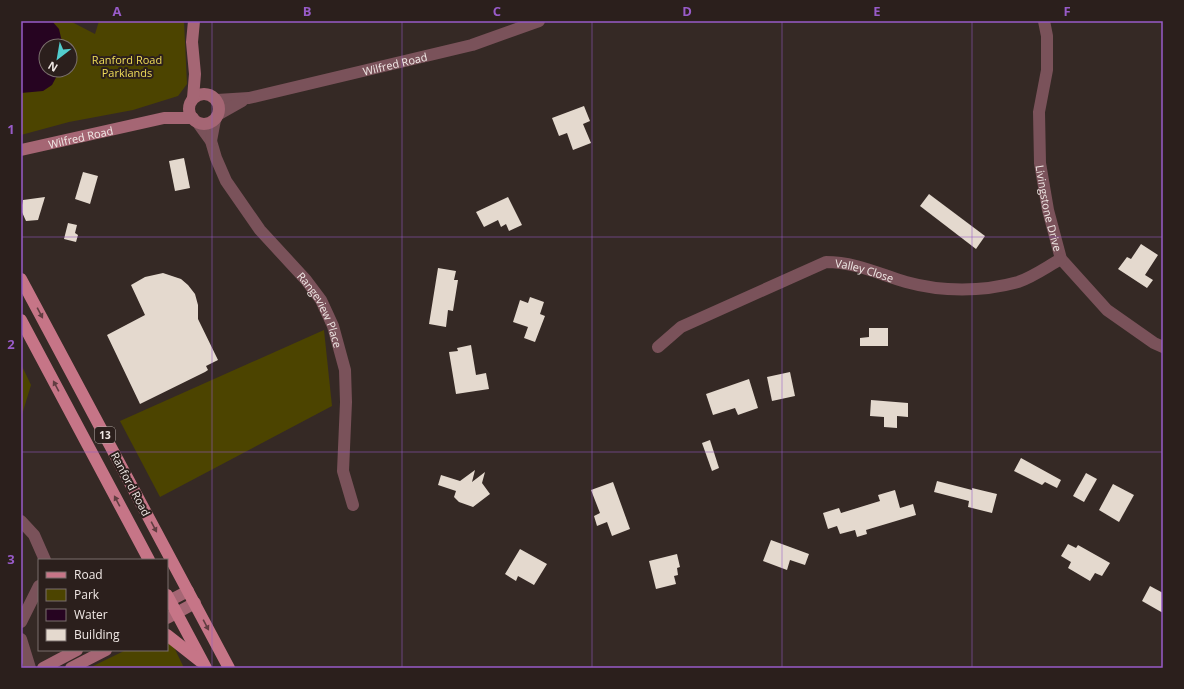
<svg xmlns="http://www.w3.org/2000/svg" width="1184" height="689" font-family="'Open Sans',sans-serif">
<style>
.green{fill:#4c4400;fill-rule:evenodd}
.water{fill:#260421}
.building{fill:#e4d9ce}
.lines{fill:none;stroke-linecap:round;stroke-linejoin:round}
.street{stroke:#7a525a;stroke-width:12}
.secondary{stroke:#a56674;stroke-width:12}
.primary{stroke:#c67587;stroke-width:12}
.oneway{fill:#613d41}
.grid{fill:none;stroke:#985bc8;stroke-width:1;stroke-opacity:0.55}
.labels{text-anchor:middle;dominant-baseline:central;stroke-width:4;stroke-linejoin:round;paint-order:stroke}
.shield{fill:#2b1f1c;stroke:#b5aca9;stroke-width:1}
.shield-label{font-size:10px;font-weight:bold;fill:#f0e8e5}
.park-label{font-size:11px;fill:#f0dd59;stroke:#2b1f1c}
.street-label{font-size:11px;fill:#f0e8e5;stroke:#2b1f1c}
.neatline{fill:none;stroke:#985bc8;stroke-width:1.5}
.grid-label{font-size:13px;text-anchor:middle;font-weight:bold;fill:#985bc8}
</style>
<rect width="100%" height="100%" fill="#352925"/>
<!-- green -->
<g class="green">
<path d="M21,21h49l25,13 4,-13h85l3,63 -9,12 -45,14 -64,12 -48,13zM46,46h24v24h-24z"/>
<path d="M324,330l8,76 -172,91 -40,-76z"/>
<path d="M21,364l10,21 -10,33z"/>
<path d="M167,640l5,3 12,25h-95l37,-18h41z"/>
</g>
<!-- water -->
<path class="water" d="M21,21h31l7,8 4,17h-17v24h14l-8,15 -9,6 -22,2z"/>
<!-- building -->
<g class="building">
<path d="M584,106l6,15 -7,3 8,19 -18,7 -6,-17 -8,3 -7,-18z"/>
<path d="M184,158l6,30 -15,3 -6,-30z"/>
<path d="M83,172l15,4 -8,28 -15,-5z"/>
<path d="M929,194l56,42 -9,13 -56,-43z"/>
<path d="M45,197l-7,23 -12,1 -5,-11 2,-10z"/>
<path d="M508,197l14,28 -13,6 -3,-7 -5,3 -3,-7 -14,7 -8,-15z"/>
<path d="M68,223l9,2 -2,8 3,2 -2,7 -12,-3z"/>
<path d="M1141,244l17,11 -13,20 8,5 -6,8 -29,-19 9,-12 4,2z"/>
<path d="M438,268l18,3 -2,9h4l-5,31 -5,-1 -2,17 -17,-3z"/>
<path d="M163,273l18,6 7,6 7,9 3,11v14l20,41 -12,6 2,4 -3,2 -65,32 -33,-69 38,-20 -14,-30 14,-8z"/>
<path d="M530,297l14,5 -4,12 5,2 -10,26 -11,-4 4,-11 -15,-5 7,-22 8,3z"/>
<path d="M869,328h19v18h-28v-8l9,-1z"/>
<path d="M471,345l5,30 10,-2 3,16 -33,5 -7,-42 9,-1 -1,-3z"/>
<path d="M790,372l5,24 -23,5 -5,-24z"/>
<path d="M749,379l9,29 -20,7 -3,-7 -22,7 -7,-21z"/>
<path d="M871,400l37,3v14l-11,-1v12l-13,-1v-10l-14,-1z"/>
<path d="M710,440l9,28 -7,3 -10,-28z"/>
<path d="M1021,458l40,22 -4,8 -12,-6 -3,3 -28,-14z"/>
<path d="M475,470l-3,12 13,-10 -3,11 8,11 -17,13 -14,-5 -5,-5 2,-6 -18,-6 3,-10 19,6z"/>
<path d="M1086,473l11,6 -13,23 -11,-6z"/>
<path d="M937,481l35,9v-2l25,6 -5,19 -24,-6 1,-6 -35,-9z"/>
<path d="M613,482l17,47 -18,7 -5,-14 -10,4 -3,-10 6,-3 -9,-23z"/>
<path d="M1113,484l21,11 -15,27 -20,-12z"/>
<path d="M895,490l5,18 13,-4 3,11 -50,15 1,4 -10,3 -2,-7 -15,4 -3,-8 -9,3 -5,-16 16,-5 2,5 39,-12 -2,-6z"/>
<path d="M771,540l38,14 -4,11 -15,-5 -3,10 -24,-9z"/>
<path d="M1068,544l8,4 2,-3 32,18 -8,13 -7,-3 -5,8 -22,-13 3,-6 -10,-6z"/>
<path d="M520,549l27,15 -13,21 -16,-9 -2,5 -11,-7z"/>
<path d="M677,554l3,13 -3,1 1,7 -4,1 2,8 -20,5 -7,-28z"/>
<path d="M1150,586l13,7v20l-21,-12z"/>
</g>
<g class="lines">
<!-- street -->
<g class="street">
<path id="s1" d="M1044,21l3,15v34l-8,42 1,51 8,47 13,49 46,51 47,33 9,4"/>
<path id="s2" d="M217,100l32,-2 223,-53 67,-24"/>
<path d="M219,114l23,-13"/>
<path id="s3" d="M198,123l13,18 5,17 10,23 34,49 46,50 15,20 12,26 12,44 1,32 -3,69 10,34"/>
<path d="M211,141l4,-21"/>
<path id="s4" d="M658,347l23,-20 145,-65c29,0 53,12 80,20 36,10 76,10 112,0 15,-5 30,-16 43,-23"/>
<path d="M21,521l13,14 11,25"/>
<path d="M21,622l18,-36"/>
<path d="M21,639l9,29"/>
</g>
<!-- secondary -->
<g class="secondary">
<circle cx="204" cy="109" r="15"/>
<path d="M193,98l2,-24 -3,-32 2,-21"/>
<path id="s5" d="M21,150l143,-32h29"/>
<path d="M167,602l21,-11"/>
<path d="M167,618l28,-15"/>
<path d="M43,668l34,-18"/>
<path d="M71,668l35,-18"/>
</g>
<!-- primary -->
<g class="primary">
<path d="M21,279l208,389"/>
<path d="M21,320l128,240"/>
<path d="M167,595l39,73"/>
<path d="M167,635l33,26"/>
</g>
</g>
<!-- one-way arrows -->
<defs><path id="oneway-solid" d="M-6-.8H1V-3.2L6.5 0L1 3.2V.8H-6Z"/></defs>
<g class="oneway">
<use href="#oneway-solid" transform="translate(40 313) rotate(62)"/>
<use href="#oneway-solid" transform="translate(56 386) rotate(-118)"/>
<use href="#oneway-solid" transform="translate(117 501) rotate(-118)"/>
<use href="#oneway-solid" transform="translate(154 527) rotate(62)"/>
<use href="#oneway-solid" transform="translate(206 625) rotate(62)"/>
</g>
<!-- grid -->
<path class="grid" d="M212,21v647M402,21v647M592,21v647M782,21v647M972,21v647M21,237h1142M21,452h1142"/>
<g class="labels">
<!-- shield labels -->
<rect class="shield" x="95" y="427" width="20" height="16" rx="3"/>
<g class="shield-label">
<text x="105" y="435">13</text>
</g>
<!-- park labels -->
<g class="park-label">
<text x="127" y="59">Ranford Road<tspan x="127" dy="13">Parklands</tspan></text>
</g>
<!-- street labels -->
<g class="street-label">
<text stroke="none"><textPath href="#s2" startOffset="182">Wilfred Road</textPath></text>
<text stroke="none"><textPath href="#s5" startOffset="61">Wilfred Road</textPath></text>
<text stroke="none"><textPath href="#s1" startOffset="189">Livingstone Drive</textPath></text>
<text stroke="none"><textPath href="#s4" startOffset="229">Valley Close</textPath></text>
<text stroke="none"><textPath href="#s3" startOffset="226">Rangeview Place</textPath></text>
<text transform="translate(131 484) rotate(62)">Ranford Road</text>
</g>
</g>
<!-- border -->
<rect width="1184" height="689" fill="none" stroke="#2b1f1c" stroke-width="44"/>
<!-- legend -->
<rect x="38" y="559" width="130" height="92" fill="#2b1f1c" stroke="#7a6f6c"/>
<rect x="46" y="572" width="20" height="6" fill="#c67587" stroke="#7a6f6c"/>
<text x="74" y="579" font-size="12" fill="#f0e8e5">Road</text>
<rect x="46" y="589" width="20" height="12" fill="#4c4400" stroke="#7a6f6c"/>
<text x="74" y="599" font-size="12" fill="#f0e8e5">Park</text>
<rect x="46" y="609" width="20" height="12" fill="#260421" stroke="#7a6f6c"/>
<text x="74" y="619" font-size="12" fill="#f0e8e5">Water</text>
<rect x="46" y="629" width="20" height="12" fill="#e4d9ce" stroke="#7a6f6c"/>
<text x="74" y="639" font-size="12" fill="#f0e8e5">Building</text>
<!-- north arrow -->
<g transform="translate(58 58) rotate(211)"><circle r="19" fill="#2b1f1c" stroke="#7a6f6c"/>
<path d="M0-3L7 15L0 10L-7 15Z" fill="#52cdce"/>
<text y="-6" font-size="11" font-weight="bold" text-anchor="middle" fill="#f0e8e5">N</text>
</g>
<rect x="22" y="22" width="1140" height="645" class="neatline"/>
<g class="grid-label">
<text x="117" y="16">A</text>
<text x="307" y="16">B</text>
<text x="497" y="16">C</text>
<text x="687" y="16">D</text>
<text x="877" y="16">E</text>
<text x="1067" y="16">F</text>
<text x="11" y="134">1</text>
<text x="11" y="349">2</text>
<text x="11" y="564">3</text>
</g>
</svg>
